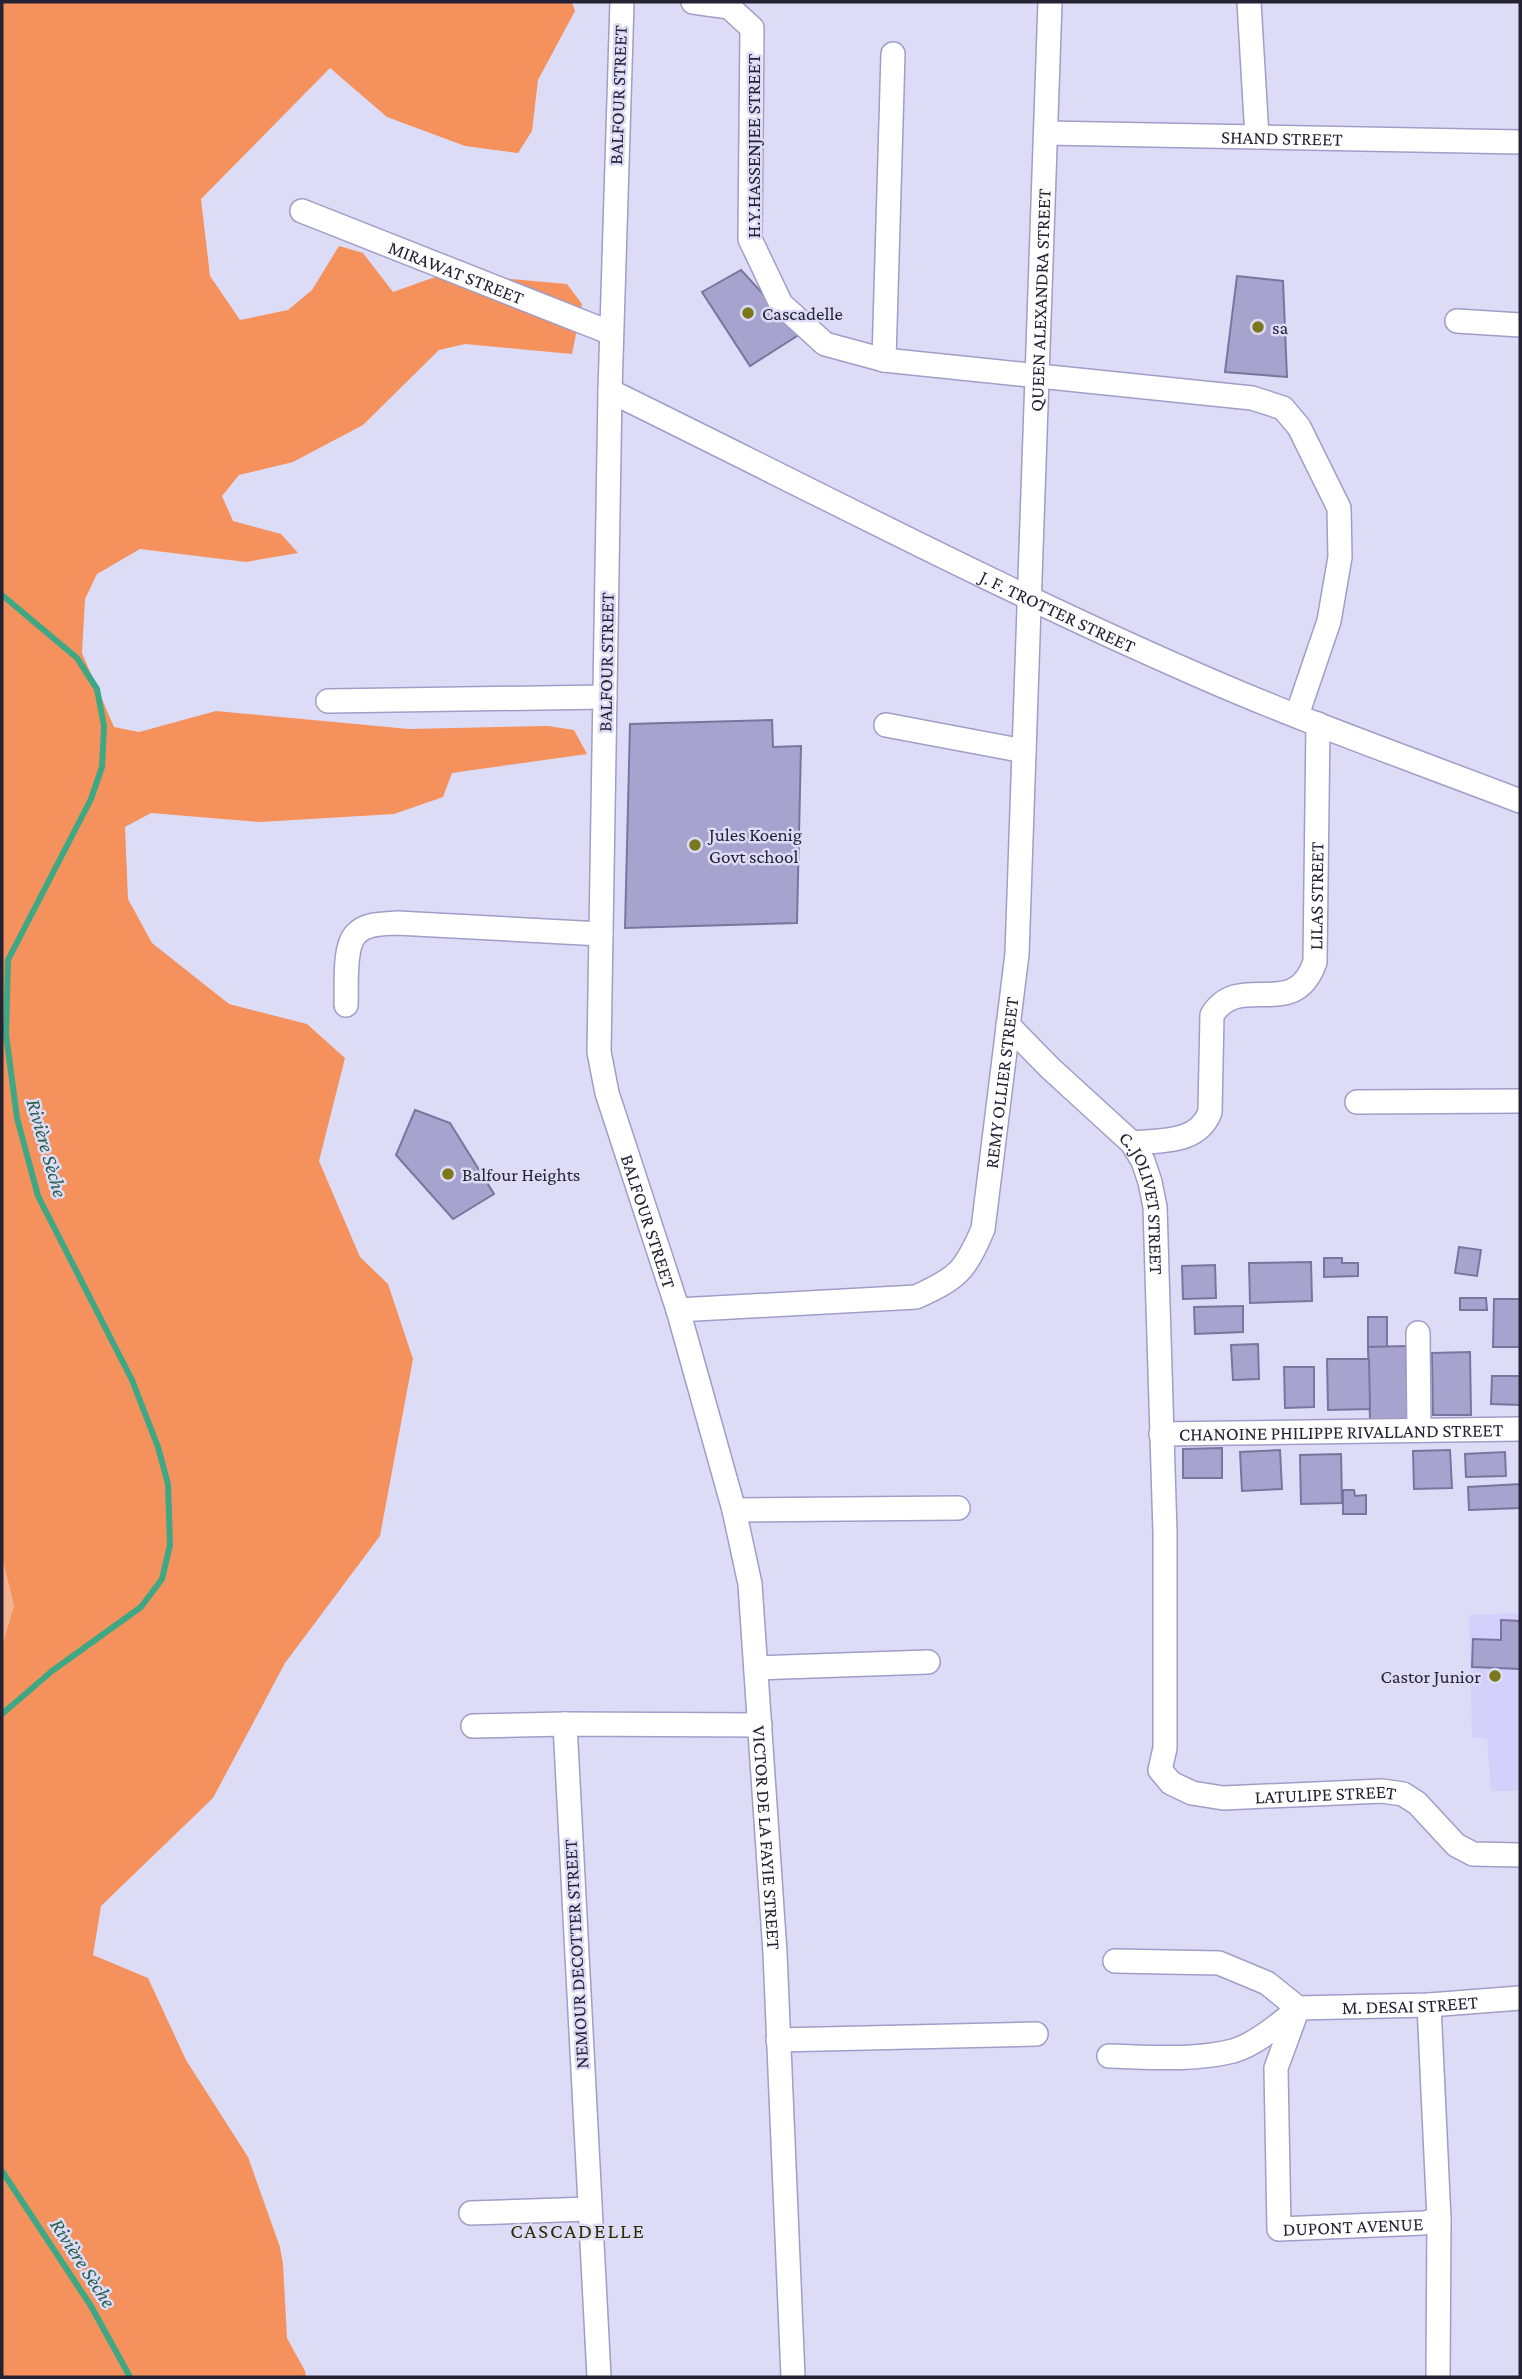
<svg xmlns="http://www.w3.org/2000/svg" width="1522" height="2379" font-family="'Crimson Pro',serif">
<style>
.built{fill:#d3d1fb}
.green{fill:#f4b290}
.forest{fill:#f4915c}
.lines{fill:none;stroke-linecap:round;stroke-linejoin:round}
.stream{stroke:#3ea885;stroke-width:6}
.building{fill:#a6a4cf;stroke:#78759e;stroke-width:2}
.minor-casing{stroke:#a09dc8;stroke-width:26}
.minor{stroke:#fff;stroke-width:23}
.poi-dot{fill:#7a771d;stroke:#dddcf7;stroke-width:2.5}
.labels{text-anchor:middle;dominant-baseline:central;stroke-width:5;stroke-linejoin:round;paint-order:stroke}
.street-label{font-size:19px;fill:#242233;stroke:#dddcf7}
.poi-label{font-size:19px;fill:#242233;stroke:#dddcf7;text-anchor:start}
.water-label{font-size:21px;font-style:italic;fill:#28604c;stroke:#dddcf7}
.neighbourhood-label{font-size:21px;letter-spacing:2px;fill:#2f2e03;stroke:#dddcf7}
</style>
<rect width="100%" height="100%" fill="#dddcf7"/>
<!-- built -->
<path class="built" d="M1520,1613v178h-29l-4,-52 -15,-2 -3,-122z"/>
<!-- green -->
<path class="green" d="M2,1557l12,49 -12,39z"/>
<!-- forest -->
<path class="forest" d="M2,2h570l3,9 -37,69 -6,51 -14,22 -53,-7 -78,-29 -57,-49 -129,131 9,77 30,44 48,-10 24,-20 27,-44 24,7 30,39 45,-16 49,1 80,7 15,20 -10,50 -107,-10 -26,6 -76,75 -70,37 -54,13 -17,21 11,25 48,13 17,19 -52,9 -106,-13 -43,25 -12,25 -3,54 32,74 25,5 77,-21 193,18 139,-3 26,4 13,24 -135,19 -9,24 -49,17 -134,8 -109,-9 -26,14 3,72 24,44 77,61 78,20 38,34 -26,103 41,96 28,27 25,75 -33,177 -95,127 -72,135 -112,108 -8,49 55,23 38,82 62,97 32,90 3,17 4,74 18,33 1,6h-304v-732l12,-39 -12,-49z"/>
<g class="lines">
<!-- stream -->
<g class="stream">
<path d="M2,595l75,63 20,31 7,37 -2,41 -11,32 -83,161 -2,74 11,84 21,78 94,184 26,67 10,37 2,61 -8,34 -21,28 -89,64 -50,43"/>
<path d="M2,2171l89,135 39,71"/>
</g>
</g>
<!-- building -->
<g class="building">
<path d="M741,270l59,64 -50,32 -48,-74z"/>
<path d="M1237,276l46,5 4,96 -62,-5z"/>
<path d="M772,720l1,27 28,-1 -4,177 -172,5 5,-204z"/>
<path d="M415,1110l35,13 44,71 -41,25 -57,-64z"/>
<path d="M1459,1247l22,3 -4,26 -22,-3z"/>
<path d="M1324,1258h18v5h16v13l-34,1z"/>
<path d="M1311,1262l1,39 -62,2 -1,-40z"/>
<path d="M1215,1265l1,33 -33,1 -1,-33z"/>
<path d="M1460,1298h26l1,12h-27z"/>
<path d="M1494,1299h26v48h-27z"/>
<path d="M1243,1306v26l-48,2 -1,-27z"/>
<rect x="1368" y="1317" width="19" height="30"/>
<path d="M1258,1344l1,35 -26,1 -2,-35z"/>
<path d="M1406,1346l2,75h-38l-2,-74z"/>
<path d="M1470,1352l1,63h-38l-1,-62z"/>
<path d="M1327,1359h42l1,50 -42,1z"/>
<path d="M1284,1367h30v40l-29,1z"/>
<path d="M1492,1376h28v29l-29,-1z"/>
<path d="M1222,1448v30h-39v-29z"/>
<path d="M1280,1450l2,39 -40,2 -2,-39z"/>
<path d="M1450,1450l2,38 -38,1 -1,-38z"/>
<path d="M1505,1452l1,24 -40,1 -1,-23z"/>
<path d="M1341,1454l1,49 -41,1 -1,-49z"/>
<path d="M1520,1484v24l-51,2 -1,-23z"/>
<path d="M1343,1490h11l1,6 11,-1v19h-23z"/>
<path d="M1501,1620l19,1v48l-48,-2 1,-28 28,1z"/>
</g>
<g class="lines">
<!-- minor casing -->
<g class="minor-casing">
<g id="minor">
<path id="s1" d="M622,2l-12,389 -11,661 8,41 71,217 56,200 16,74 25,369 18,424"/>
<path d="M693,2l36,5 23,21 -2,211 31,65 44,40 59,16 368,38 31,10 16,19 40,81 1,49 -11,64 -32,94"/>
<path d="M1249,2l8,135"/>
<path id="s2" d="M1046,133l474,9"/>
<path id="s3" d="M302,211l309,122"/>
<path d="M1457,321l63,4"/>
<path d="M884,360l9,-306"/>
<path id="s4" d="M610,391c196,96 390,198 590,285 105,46 213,84 320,125"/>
<path d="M328,701l277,-4"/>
<path d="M886,725l138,26"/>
<path d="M346,1005c1,-18 -3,-58 10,-71 10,-11 28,-10 41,-11l204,11"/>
<path id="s5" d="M1008,1025l42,43 82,75 11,18 7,21 5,25 10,326v215l-5,22 11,13 21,10 31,5 159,-7 21,3 14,9 39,42 17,9 47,1"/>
<path d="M1357,1102l163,-1"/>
<path id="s6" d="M1132,1143c29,-3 66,1 78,-31l2,-97c28,-45 82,8 103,-53l3,-238"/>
<path id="s7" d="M678,1310l238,-13c42,-19 49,-26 67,-68l34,-275 33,-952"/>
<path d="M1418,1333l1,97"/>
<path id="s8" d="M1161,1434l359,-5"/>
<path d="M734,1510l224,-2"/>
<path d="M756,1668l172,-6"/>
<path d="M473,1726l92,-2"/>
<path d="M1115,1961l104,2 48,20 31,25"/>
<path id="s9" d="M1298,2008l-22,60 3,161 145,-6 15,-4 -10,-214"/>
<path id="s10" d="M1298,2008l131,-3 91,-7"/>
<path d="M778,2040l258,-6"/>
<path d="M1109,2056c40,1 84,5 124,-5 21,-6 46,-26 63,-41"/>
<path d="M471,2213l119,-4"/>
<path d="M599,2377l-34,-653 195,1"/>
<path d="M1438,2377l1,-158"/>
</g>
</g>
<!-- minor -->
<use href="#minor" class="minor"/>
</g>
<!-- markers -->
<g class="poi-dot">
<circle cx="748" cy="313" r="7"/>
<circle cx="1258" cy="327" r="7"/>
<circle cx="695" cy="845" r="7"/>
<circle cx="448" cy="1174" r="7"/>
<circle cx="1495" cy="1676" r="7"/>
</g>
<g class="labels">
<!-- street labels -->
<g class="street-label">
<text transform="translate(618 95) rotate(-88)">BALFOUR STREET</text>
<text stroke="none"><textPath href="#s2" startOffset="236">SHAND STREET</textPath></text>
<text transform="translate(753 146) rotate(-90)">H.Y.HASSENJEE STREET</text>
<text stroke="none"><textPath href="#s3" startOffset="166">MIRAWAT STREET</textPath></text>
<text stroke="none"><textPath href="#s7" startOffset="1269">QUEEN ALEXANDRA STREET</textPath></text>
<text stroke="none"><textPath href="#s4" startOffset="499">J. F. TROTTER STREET</textPath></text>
<text transform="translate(606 662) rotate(-89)">BALFOUR STREET</text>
<text stroke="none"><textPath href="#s6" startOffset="378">LILAS STREET</textPath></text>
<text stroke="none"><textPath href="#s7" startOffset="485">REMY OLLIER STREET</textPath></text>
<text stroke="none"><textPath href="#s5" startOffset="233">C..JOLIVET STREET</textPath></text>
<text stroke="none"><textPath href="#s1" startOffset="1227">BALFOUR STREET</textPath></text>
<text stroke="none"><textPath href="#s8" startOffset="180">CHANOINE PHILIPPE RIVALLAND STREET</textPath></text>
<text stroke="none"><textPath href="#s5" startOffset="978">LATULIPE STREET</textPath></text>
<text stroke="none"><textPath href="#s1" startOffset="1858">VICTOR DE LA FAYIE STREET</textPath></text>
<text transform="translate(576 1954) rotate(-93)">NEMOUR DECOTTER STREET</text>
<text stroke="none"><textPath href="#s10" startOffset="112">M. DESAI STREET</textPath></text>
<text stroke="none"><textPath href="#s9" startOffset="299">DUPONT AVENUE</textPath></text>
</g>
<!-- poi labels -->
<g class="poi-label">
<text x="762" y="313">Cascadelle</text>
<text x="1272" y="327">sa</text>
<text x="709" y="834">Jules Koenig<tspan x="709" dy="22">Govt school</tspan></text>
<text x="462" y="1174">Balfour Heights</text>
<text x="1481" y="1676" text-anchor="end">Castor Junior</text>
</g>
<!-- water labels -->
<g class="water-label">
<text transform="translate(47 1148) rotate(74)">Rivière Sèche</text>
<text transform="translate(83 2263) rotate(57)">Rivière Sèche</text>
</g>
<!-- neighbourhood labels -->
<g class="neighbourhood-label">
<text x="578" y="2231">CASCADELLE</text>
</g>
</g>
<!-- border -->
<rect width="1522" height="2379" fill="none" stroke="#242233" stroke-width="7"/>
</svg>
